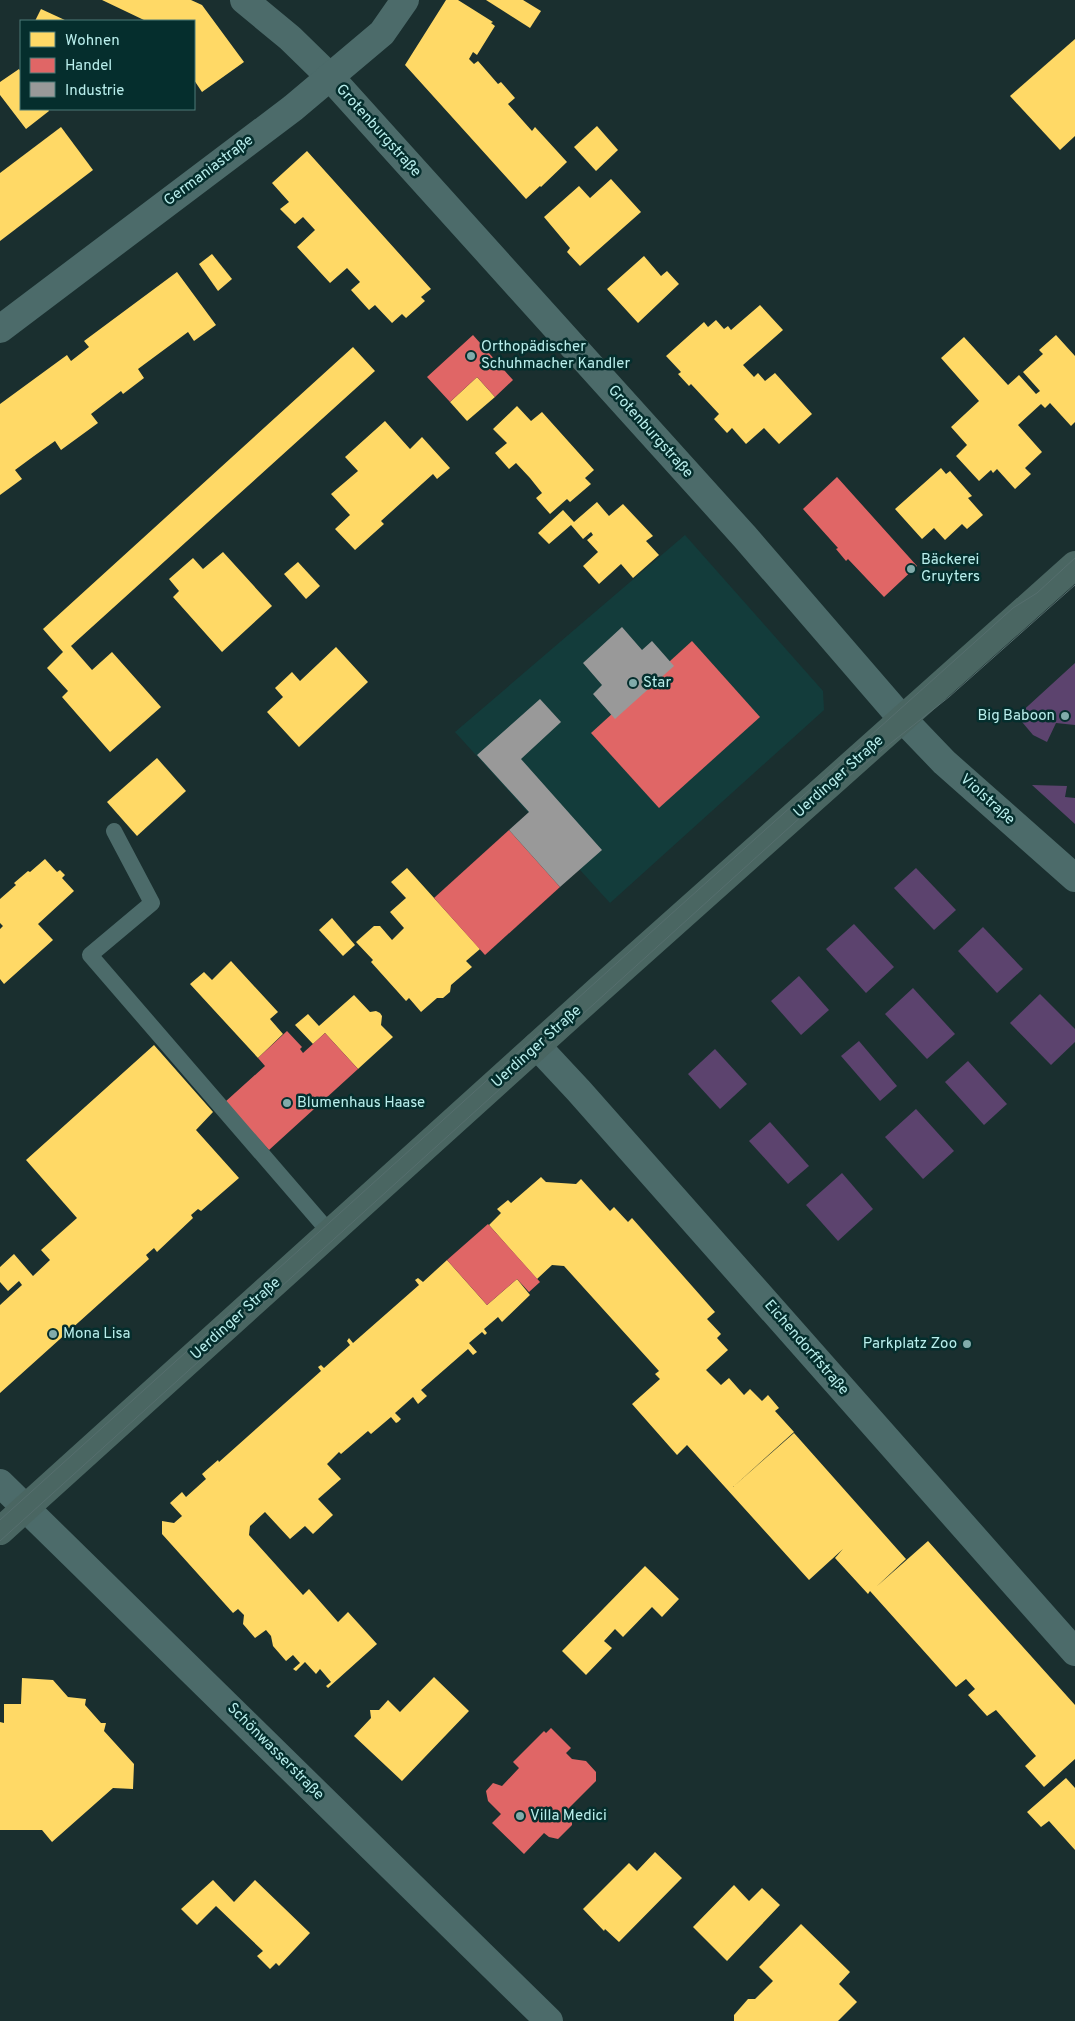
<svg xmlns="http://www.w3.org/2000/svg" width="1075" height="2021" font-family="Overpass,sans-serif">
<style>
.built{fill:#133c3b}
.green{fill:#5c436e}
.homes{fill:#ffd966}
.shops{fill:#e06666}
.industry{fill:#999}
.lines{fill:none;stroke-linecap:round;stroke-linejoin:round}
.service{stroke:#4c6b6a;stroke-width:16}
.minor{stroke:#4c6b6a;stroke-width:28}
.secondary{stroke:#4a6662;stroke-width:28}
.tram{stroke:#566e6e;stroke-width:1}
.poi-dot{fill:#81abaa;stroke:#052e2d;stroke-width:2}
.labels{text-anchor:middle;dominant-baseline:central;stroke-width:5;stroke-linejoin:round;paint-order:stroke}
.street-label{font-size:15px;fill:#b9eeec;stroke:#052e2d}
.poi-label{font-size:15px;fill:#b9eeec;stroke:#052e2d;text-anchor:start}
</style>
<rect width="100%" height="100%" fill="#1a2f2f"/>
<!-- built -->
<path class="built" d="M685,535l138,156 1,19 -214,193 -155,-171z"/>
<!-- green -->
<g class="green">
<path d="M1075,663v62l-19,-2 -9,19 -14,-7 -16,-19z"/>
<path d="M1032,785l35,1 -2,11 10,1v26z"/>
<path d="M916,868l40,42 -22,20 -40,-42z"/>
<path d="M854,924l40,43 -28,26 -40,-44z"/>
<path d="M983,927l40,42 -26,24 -39,-42z"/>
<path d="M799,976l30,34 -28,25 -30,-34z"/>
<path d="M913,988l42,46 -28,25 -42,-45z"/>
<path d="M1040,994l35,35v13l-24,23 -41,-42z"/>
<path d="M859,1041l38,45 -17,15 -39,-45z"/>
<path d="M715,1049l32,35 -27,25 -32,-35z"/>
<path d="M968,1061l39,43 -23,21 -39,-43z"/>
<path d="M916,1109l38,42 -31,28 -38,-42z"/>
<path d="M770,1122l39,44 -21,18 -39,-43z"/>
<path d="M842,1173l31,36 -35,32 -32,-36z"/>
</g>
<!-- homes -->
<g class="homes">
<path d="M102,0h89l11,5 42,57 -42,30 -8,-12v-59h-48z"/>
<path d="M446,0h12l35,22 -2,1 4,3 -18,29 -4,-3 -4,7 5,5 4,-3 20,23 3,-2 14,16 -7,6 24,27 3,-4 32,35 -26,25 -1,-1 -14,13 -121,-134z"/>
<path d="M486,0h37l18,11 -11,17z"/>
<path d="M41,9l26,12h-32z"/>
<path d="M1075,39v97l-15,14 -50,-54z"/>
<path d="M19,69l2,3v37h27l1,2 -23,18 -26,-34v-13z"/>
<path d="M597,126l21,24 -22,21 -22,-24z"/>
<path d="M61,127l32,43 -93,71v-68z"/>
<path d="M307,151l124,138 -10,8 4,4 -19,17 -4,-4 -10,9 -17,-18 -6,5 -18,-20 9,-8 -13,-14 -17,15 -33,-36 18,-17 -12,-13 -8,7 -15,-15 9,-7 -17,-19z"/>
<path d="M611,179l30,33 -61,54 -13,-14 3,-4 -26,-31 35,-31 11,12z"/>
<path d="M212,254l20,25 -14,12 -19,-27z"/>
<path d="M644,256l17,20 6,-5 12,13 -41,39 -31,-34z"/>
<path d="M177,272l39,53 -22,16 -6,-9 -50,37 6,9 -21,16 -2,-3 -30,23 7,9 -37,27 -6,-9 -21,15 -19,14 7,9 -22,16v-91l67,-49 4,6 18,-14 -5,-6z"/>
<path d="M760,305l23,25 -40,35 11,12 4,-4 7,8 10,-8 37,41 -33,30 -15,-16 -18,16 -14,-16 -5,5 -13,-14 5,-5 -28,-30 -2,2 -11,-12 3,-2 -15,-16 38,-34 4,5 8,-7 8,9 4,-3 3,4z"/>
<path d="M1056,335l19,21v66l-4,4 -21,-23 -5,5 -4,-4 -23,21 24,27 -17,16 6,6 -16,15 -18,-20 -4,4 -2,-3 -12,11 -23,-25 11,-11 -16,-18 28,-26 -38,-43 23,-21 44,48 11,-10 17,19 4,-3 -17,-19 20,-18 -4,-4z"/>
<path d="M353,347l22,24 -304,275 21,24 20,-18 49,55 -51,45 -48,-55 6,-6 -21,-23 16,-16 -20,-23z"/>
<path d="M477,377l18,20 -28,24 -17,-19z"/>
<path d="M517,406l14,15 11,-9 52,58 -9,8 6,6 -21,18 -3,-3 -17,15 -14,-16 6,-5 -12,-15 -14,-15 -7,6 -14,-16 12,-10 -14,-14z"/>
<path d="M385,421l25,28 12,-12 28,31 -13,11 -4,-5 -52,47 3,3 -29,26 -20,-21 15,-14 -19,-21 27,-23 -13,-14z"/>
<path d="M941,468l5,6 4,-3 22,25 -4,2 15,17 -16,14 -5,-5 -17,16 -11,-12 -12,11 -27,-30z"/>
<path d="M597,502l12,14 14,-12 30,32 -7,5 13,14 -26,23 -12,-14 -22,20 -16,-18 15,-14 -11,-12 6,-5 -2,-3 -8,7 -12,-14 -22,19 -11,-11 25,-23 11,12z"/>
<path d="M223,552l49,54 -50,46 -49,-55 6,-6 -10,-12 24,-21 10,11z"/>
<path d="M298,562l22,24 -14,13 -22,-25z"/>
<path d="M336,647l32,35 -69,65 -32,-35 16,-15 -8,-9 17,-16 8,9z"/>
<path d="M157,758l29,33 -49,45 -30,-34z"/>
<path d="M45,859l12,13 3,-2 5,5 -3,3 12,13 -36,33 15,16 -49,44 -4,-5v-50l3,-3 -3,-3v-24l16,-14 -2,-2 14,-12 2,1z"/>
<path d="M407,868l73,81 -14,12 6,6 -21,18 -1,7 -7,6h-6l-16,14 -12,-14 -3,3 -35,-39 2,-2 -17,-18 18,-16h6l12,14 12,-12 -14,-16 16,-14 -15,-16z"/>
<path d="M332,918l23,27 -12,11 -24,-26z"/>
<path d="M231,961l47,51 -8,7 13,15 -25,24 -68,-74 14,-12 8,8z"/>
<path d="M354,995l16,17 6,-1 4,2 2,3 -1,9 12,12 -35,32 -33,-36 -12,11 -18,-19 13,-11 11,12z"/>
<path d="M154,1045l59,67 -17,18 43,48 -38,33 -3,-2 -7,6 2,3 -36,34 -3,-4 -8,7 3,4 -149,134v-88l22,-20 -3,-4 -11,10 -8,-9v-15l14,-13 19,22 17,-16 -9,-10 36,-32 -51,-58z"/>
<path d="M541,1177l5,5 30,2 5,-5 29,32 4,-4 14,15 4,-4 83,94 -8,7 14,15 -4,4 11,12 -22,20 15,15 8,-7 15,17 6,-6 12,12 6,-6 11,13 -4,3 19,21 -61,55 61,-54 112,126 -30,28 52,-46 147,164v54l-31,28 -19,-21 11,-10 -40,-46 -9,6 -19,-21 7,-6 -9,-10 -10,8 -86,-96 -2,3 -33,-36 8,-9 -34,31 -122,-135 -10,10 -45,-51 28,-25 -5,-5 4,-3 -95,-105 -12,-1 -15,14 -48,-54 12,-12 -4,-4 11,-9 3,3z"/>
<path d="M447,1260l40,45 30,-26 13,16 -28,27 -4,-5 -14,12 3,4 -2,2 -3,-3 -13,11 8,9 -4,3 -5,-6 -47,41 6,6 -9,8 -5,-7 -18,16 6,6 -3,3 -2,1 -5,-6 -20,17 -3,-3 -27,23 -2,-2 -12,12 14,15 -23,20 15,16 -20,19 -8,-8 -15,13 -25,-27 -15,14 -1,9 54,60 6,-6 29,33 10,-10 29,32 -49,44 -2,-2 5,-4 -11,-13 -4,5 -11,-12 -9,9 -3,-2 7,-6 -7,-8 -7,6 -13,-15 -2,-10 -5,-6 -11,8 -12,-14 1,-9 -6,-6 -5,4 -71,-79v-13l12,2 8,-7 -12,-13 12,-11 4,5 20,-18 -4,-5 16,-14 1,2 102,-91 -3,-4 3,-2 3,3 26,-23 -3,-4 2,-3 4,5 66,-58 -4,-5 3,-2 5,4z"/>
<path d="M645,1566l34,33 -17,18 -10,-10 -29,30 -8,-8 -11,12 8,7 -26,27 -24,-24z"/>
<path d="M434,1677l35,34 -67,70 -48,-45 17,-18 -1,-8h9l9,-10 12,12z"/>
<path d="M22,1678l31,2 15,17 18,2 -1,6 16,18h5l-2,8 30,33 -1,25 -20,-1 -61,54 -10,-12h-42v-108l4,1v-19h17z"/>
<path d="M1066,1778l9,10v62l-26,-29 -8,6 -14,-15z"/>
<path d="M655,1852l27,26 -63,64 -14,-13 -1,2 -21,-22 46,-46 8,8z"/>
<path d="M213,1880l21,22 21,-22 55,53 -31,33 -3,-3 -6,6 -13,-13 6,-5 -47,-45 -19,19 -16,-16z"/>
<path d="M734,1885l15,16 13,-13 18,17 -53,56 -34,-34z"/>
<path d="M801,1924l49,48 -11,12 18,18 -19,19h-104v-6l14,-16h7l18,-18 -14,-14z"/>
</g>
<!-- shops -->
<g class="shops">
<path d="M473,335l40,45 -18,17 -18,-20 -27,25 -23,-25z"/>
<path d="M837,477l80,89 -33,31 -36,-38 -2,2 -10,-12 2,-1 -35,-39z"/>
<path d="M692,641l68,76 -101,91 -68,-75z"/>
<path d="M509,830l51,57 -75,68 -51,-57z"/>
<path d="M287,1031l15,16 -2,2 3,4 22,-20 33,36 -89,81 -44,-48 40,-36 -7,-8z"/>
<path d="M488,1224l52,58 -11,10 -12,-13 -30,26 -40,-45z"/>
<path d="M551,1728l20,20 -5,5 6,6 14,2 10,11v9l-29,29 5,4v11l-14,14 -9,-2 -5,-4 -20,21 -32,-31 9,-9 -13,-13 -2,-10 7,-8 9,3 17,-18 -6,-6 31,-31 2,2z"/>
</g>
<!-- industry -->
<g class="industry">
<path d="M622,627l20,23 10,-9 22,25 -59,53 -22,-25 9,-9 -19,-22z"/>
<path d="M540,699l21,23 -40,37 81,91 -42,37 -51,-57 20,-18 -52,-57z"/>
</g>
<g class="lines">
<!-- service -->
<path class="service" d="M114,831l38,72 -62,52 241,279"/>
<!-- minor -->
<g class="minor">
<path d="M244,0l46,38 40,39 415,460 152,176 47,49 131,116"/>
<path d="M0,329l293,-221 89,-75 23,-33"/>
<path d="M537,1046l42,45 496,561"/>
<path d="M0,1483l549,538"/>
</g>
<!-- secondary -->
<path class="secondary" d="M0,1531l602,-544 473,-422"/>
<!-- tram -->
<g class="tram">
<path d="M0,1520l669,-604 344,-308 24,-15 38,-35"/>
<path d="M0,1541l824,-745 125,-99 126,-112"/>
</g>
</g>
<!-- markers -->
<g class="poi-dot">
<circle cx="471" cy="356" r="5"/>
<circle cx="911" cy="569" r="5"/>
<circle cx="633" cy="683" r="5"/>
<circle cx="1065" cy="716" r="5"/>
<circle cx="287" cy="1103" r="5"/>
<circle cx="53" cy="1334" r="5"/>
<circle cx="967" cy="1344" r="5"/>
<circle cx="520" cy="1816" r="5"/>
</g>
<g class="labels">
<!-- street labels -->
<g class="street-label">
<text transform="translate(378 131) rotate(48)">Grotenburgstraße</text>
<text transform="translate(209 171) rotate(-37)">Germaniastraße</text>
<text transform="translate(650 432) rotate(48)">Grotenburgstraße</text>
<text transform="translate(839 777) rotate(-42)">Uerdinger Straße</text>
<text transform="translate(987 800) rotate(42)">Violstraße</text>
<text transform="translate(537 1047) rotate(-42)">Uerdinger Straße</text>
<text transform="translate(236 1319) rotate(-42)">Uerdinger Straße</text>
<text transform="translate(806 1348) rotate(49)">Eichendorffstraße</text>
<text transform="translate(275 1752) rotate(45)">Schönwasserstraße</text>
</g>
<!-- poi labels -->
<g class="poi-label">
<text x="481" y="347">Orthopädischer<tspan x="481" dy="17">Schuhmacher Kandler</tspan></text>
<text x="921" y="560">Bäckerei<tspan x="921" dy="17">Gruyters</tspan></text>
<text x="643" y="683">Star</text>
<text x="1055" y="716" text-anchor="end">Big Baboon</text>
<text x="297" y="1103">Blumenhaus Haase</text>
<text x="63" y="1334">Mona Lisa</text>
<text x="957" y="1344" text-anchor="end">Parkplatz Zoo</text>
<text x="530" y="1816">Villa Medici</text>
</g>
</g>
<!-- legend -->
<rect x="20" y="20" width="175" height="90" fill="#052e2d" stroke="#4d7b79"/>
<rect x="30" y="32" width="25" height="15" fill="#ffd966" stroke="#4d7b79"/>
<text x="65" y="45" font-size="15" fill="#b9eeec">Wohnen</text>
<rect x="30" y="58" width="25" height="15" fill="#e06666" stroke="#4d7b79"/>
<text x="65" y="70" font-size="15" fill="#b9eeec">Handel</text>
<rect x="30" y="82" width="25" height="15" fill="#999999" stroke="#4d7b79"/>
<text x="65" y="95" font-size="15" fill="#b9eeec">Industrie</text>
</svg>
